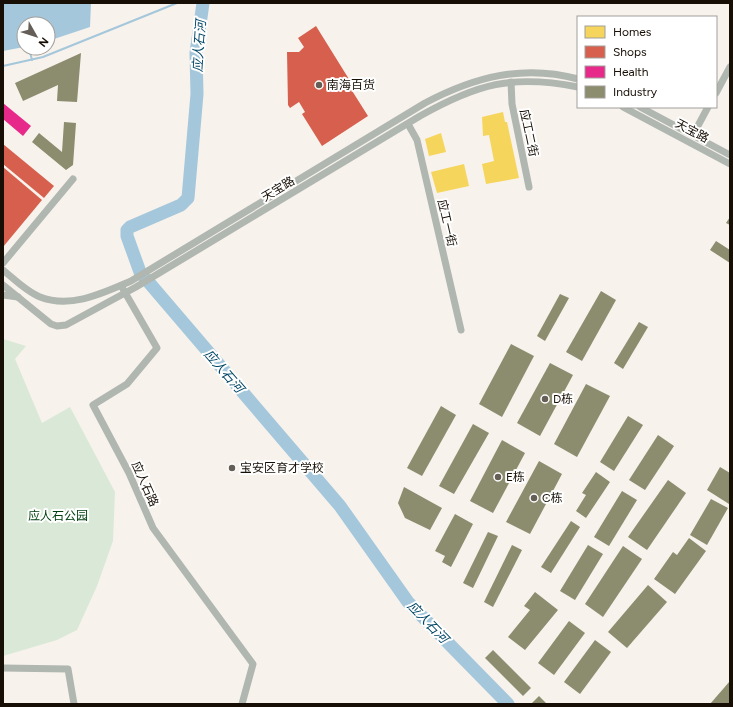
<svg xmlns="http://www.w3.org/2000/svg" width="733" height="707" font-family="Figtree,'Noto Sans SC',sans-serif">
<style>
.green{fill:#dae9d7}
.water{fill:#a5c7db}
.homes{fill:#f6d55c}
.shops{fill:#d6604d}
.health{fill:#e7298a}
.industry{fill:#8c8c6e}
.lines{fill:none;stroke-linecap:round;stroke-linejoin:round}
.stream{stroke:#a5c7db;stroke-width:2}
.river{stroke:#a5c7db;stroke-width:13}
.minor{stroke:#b0b6b0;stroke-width:7}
.poi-dot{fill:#655e56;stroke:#fff;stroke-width:1.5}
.labels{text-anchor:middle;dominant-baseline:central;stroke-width:4;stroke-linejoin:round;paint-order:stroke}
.poi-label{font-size:12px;fill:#170f06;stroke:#fff;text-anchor:start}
.street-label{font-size:12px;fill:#170f06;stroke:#fff}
.park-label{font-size:12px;fill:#00400f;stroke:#fff}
.water-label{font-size:13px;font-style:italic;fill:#024766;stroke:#fff}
</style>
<rect width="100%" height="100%" fill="#f7f2ec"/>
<!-- green -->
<path class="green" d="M3,339l23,7 -11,13 27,64 28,-16 45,85 -2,49 -16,45 -20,44 -20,10 -54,16z"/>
<!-- water -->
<path class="water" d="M3,3h88l-1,24 -42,14v-17h-24v23l-21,4z"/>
<!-- homes -->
<g class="homes">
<path d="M503,112l2,10h2l12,56 -33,6 -4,-20 12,-3 -5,-26 -6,1 -1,-19z"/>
<path d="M441,133l5,19 -17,4 -4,-17z"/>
<path d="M464,164l5,22 -32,7 -6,-21z"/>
</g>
<!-- shops -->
<g class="shops">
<path d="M316,26l36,58 -3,2 19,30 -46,30 -20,-32 3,-2 -6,-10 -9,6 -2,-3 -1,-53h12l5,-5 -6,-9z"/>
<path d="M3,144l51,42 -10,12 -41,-34z"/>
<path d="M3,167l39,33 -39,47z"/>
</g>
<!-- health -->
<path class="health" d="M3,103l28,23 -8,10 -20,-17z"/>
<!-- industry -->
<g class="industry">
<path d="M81,53l-4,49 -20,-1 1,-16 -35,16 -8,-18z"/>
<path d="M64,122l12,1 -3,42 -7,5 -34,-28 7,-9 23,19z"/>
<path d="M730,217v8l-4,-2z"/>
<path d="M716,241l14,9v13l-20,-13z"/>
<path d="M601,291l15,9 -34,61 -16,-9z"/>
<path d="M560,294l9,4 -24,43 -8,-5z"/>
<path d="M639,322l9,5 -25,42 -9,-6z"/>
<path d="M511,344l23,12 -32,61 -23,-13z"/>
<path d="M550,363l23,12 -33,61 -23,-13z"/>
<path d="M586,384l24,12 -33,61 -23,-13z"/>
<path d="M441,406l15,9 -34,61 -15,-8z"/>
<path d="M628,416l15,9 -29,46 -14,-9z"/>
<path d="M473,424l16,9 -35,61 -15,-8z"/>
<path d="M658,435l16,11 -29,44 -16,-10z"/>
<path d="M502,440l23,13 -32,60 -23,-12z"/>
<path d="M539,461l23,13 -32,60 -24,-12z"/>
<path d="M720,467l10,6 -1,31 -22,-14z"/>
<path d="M596,472l14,10 -24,36 -10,-7 10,-16 -4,-2z"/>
<path d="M668,480l18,13 -39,57 -19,-13z"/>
<path d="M404,487l38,21 -12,22 -25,-12 -7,-15z"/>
<path d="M622,491l15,9 -28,46 -15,-9z"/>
<path d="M711,499l17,9 -21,37 -17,-10z"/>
<path d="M455,514l18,10 -22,43 -9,-5 3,-6 -10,-5z"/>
<path d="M571,521l9,6 -29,46 -10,-6z"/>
<path d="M488,532l10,4 -25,52 -10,-5z"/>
<path d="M689,538l17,13 -31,43 -21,-15 19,-27 4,3z"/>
<path d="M512,545l10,5 -29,57 -9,-5z"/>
<path d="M588,545l15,9 -28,46 -15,-9z"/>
<path d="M623,546l19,13 -39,58 -18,-13z"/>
<path d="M648,585l19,17 -40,46 -19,-16z"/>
<path d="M535,592l23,18 -33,40 -17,-13 22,-27 -6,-4z"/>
<path d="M569,621l16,12 -31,42 -16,-12z"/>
<path d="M595,640l16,12 -31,42 -16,-12z"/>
<path d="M493,650l38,38 -8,8 -38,-38z"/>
<path d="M730,681v23h-20z"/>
<path d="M539,696l8,8h-16z"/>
</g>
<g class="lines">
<!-- stream -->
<g class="stream">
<path d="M29,48l3,12"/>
<path d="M3,66l40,-9 134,-54"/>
</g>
<!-- river -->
<path class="river" d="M203,3l-7,50 1,41 -9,104 -7,7 -51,22 -3,3v6l13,36 200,234 68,96 100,102"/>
<!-- minor -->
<g class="minor">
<path d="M511,82l1,22 17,83"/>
<path d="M716,93l14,-26"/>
<path d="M623,107l107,57"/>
<path d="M640,107l90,48"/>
<path d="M408,124l9,16 44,190"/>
<path d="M693,135l15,-28"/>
<path d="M3,263l70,-84"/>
<path d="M3,270c11,9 24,22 37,27 31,12 63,-4 91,-16l294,-178c49,-26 98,-39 153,-24"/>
<path d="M3,285l48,39 6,2 9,-1 70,-38 284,-171c57,-32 92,-42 158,-29"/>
<path d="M123,289l34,59 -30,36 -34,21 36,68 24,55 100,136 -11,40"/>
<path d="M3,295l15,2"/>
<path d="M3,668l65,1 6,35"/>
</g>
</g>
<!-- markers -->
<g class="poi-dot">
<circle cx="319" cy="85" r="4"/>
<circle cx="545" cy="399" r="4"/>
<circle cx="232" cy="468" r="4"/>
<circle cx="498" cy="477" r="4"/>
<circle cx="534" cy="498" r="4"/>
</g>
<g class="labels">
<!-- poi labels -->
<g class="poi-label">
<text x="327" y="85">南海百货</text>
<text x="553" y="399">D栋</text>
<text x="240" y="468">宝安区育才学校</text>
<text x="506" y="477">E栋</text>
<text x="542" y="498">C栋</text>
</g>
<!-- street labels -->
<g class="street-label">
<text transform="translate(692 131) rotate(28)">天宝路</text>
<text transform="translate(529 133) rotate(78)">应工二街</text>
<text transform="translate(278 189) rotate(-31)">天宝路</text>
<text transform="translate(447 223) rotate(77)">应工一街</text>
<text transform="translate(145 484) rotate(66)">应人石路</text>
</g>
<!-- park labels -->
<g class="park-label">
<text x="58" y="516">应人石公园</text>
</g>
<!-- water labels -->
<g class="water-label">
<text transform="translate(199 46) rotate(-86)">应人石河</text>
<text transform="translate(224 371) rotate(49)">应人石河</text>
<text transform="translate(428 622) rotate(46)">应人石河</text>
</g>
</g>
<!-- border -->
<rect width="733" height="707" fill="none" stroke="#170f06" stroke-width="8"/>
<!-- legend -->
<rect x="577" y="16" width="140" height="92" fill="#ffffff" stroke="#a29f9b"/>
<rect x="585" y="26" width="20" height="12" fill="#f6d55c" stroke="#a29f9b"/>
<text x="613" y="36" font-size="12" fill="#170f06">Homes</text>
<rect x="585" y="46" width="20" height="12" fill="#d6604d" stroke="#a29f9b"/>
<text x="613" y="56" font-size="12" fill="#170f06">Shops</text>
<rect x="585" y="66" width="20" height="12" fill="#e7298a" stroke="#a29f9b"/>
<text x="613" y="76" font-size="12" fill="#170f06">Health</text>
<rect x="585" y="86" width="20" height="12" fill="#8c8c6e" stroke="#a29f9b"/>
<text x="613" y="96" font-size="12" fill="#170f06">Industry</text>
<!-- north arrow -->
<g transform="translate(36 36) rotate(129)"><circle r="19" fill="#ffffff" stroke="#a29f9b"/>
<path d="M0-3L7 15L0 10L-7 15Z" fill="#655e56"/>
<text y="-6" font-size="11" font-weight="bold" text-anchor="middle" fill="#170f06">N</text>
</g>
</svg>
